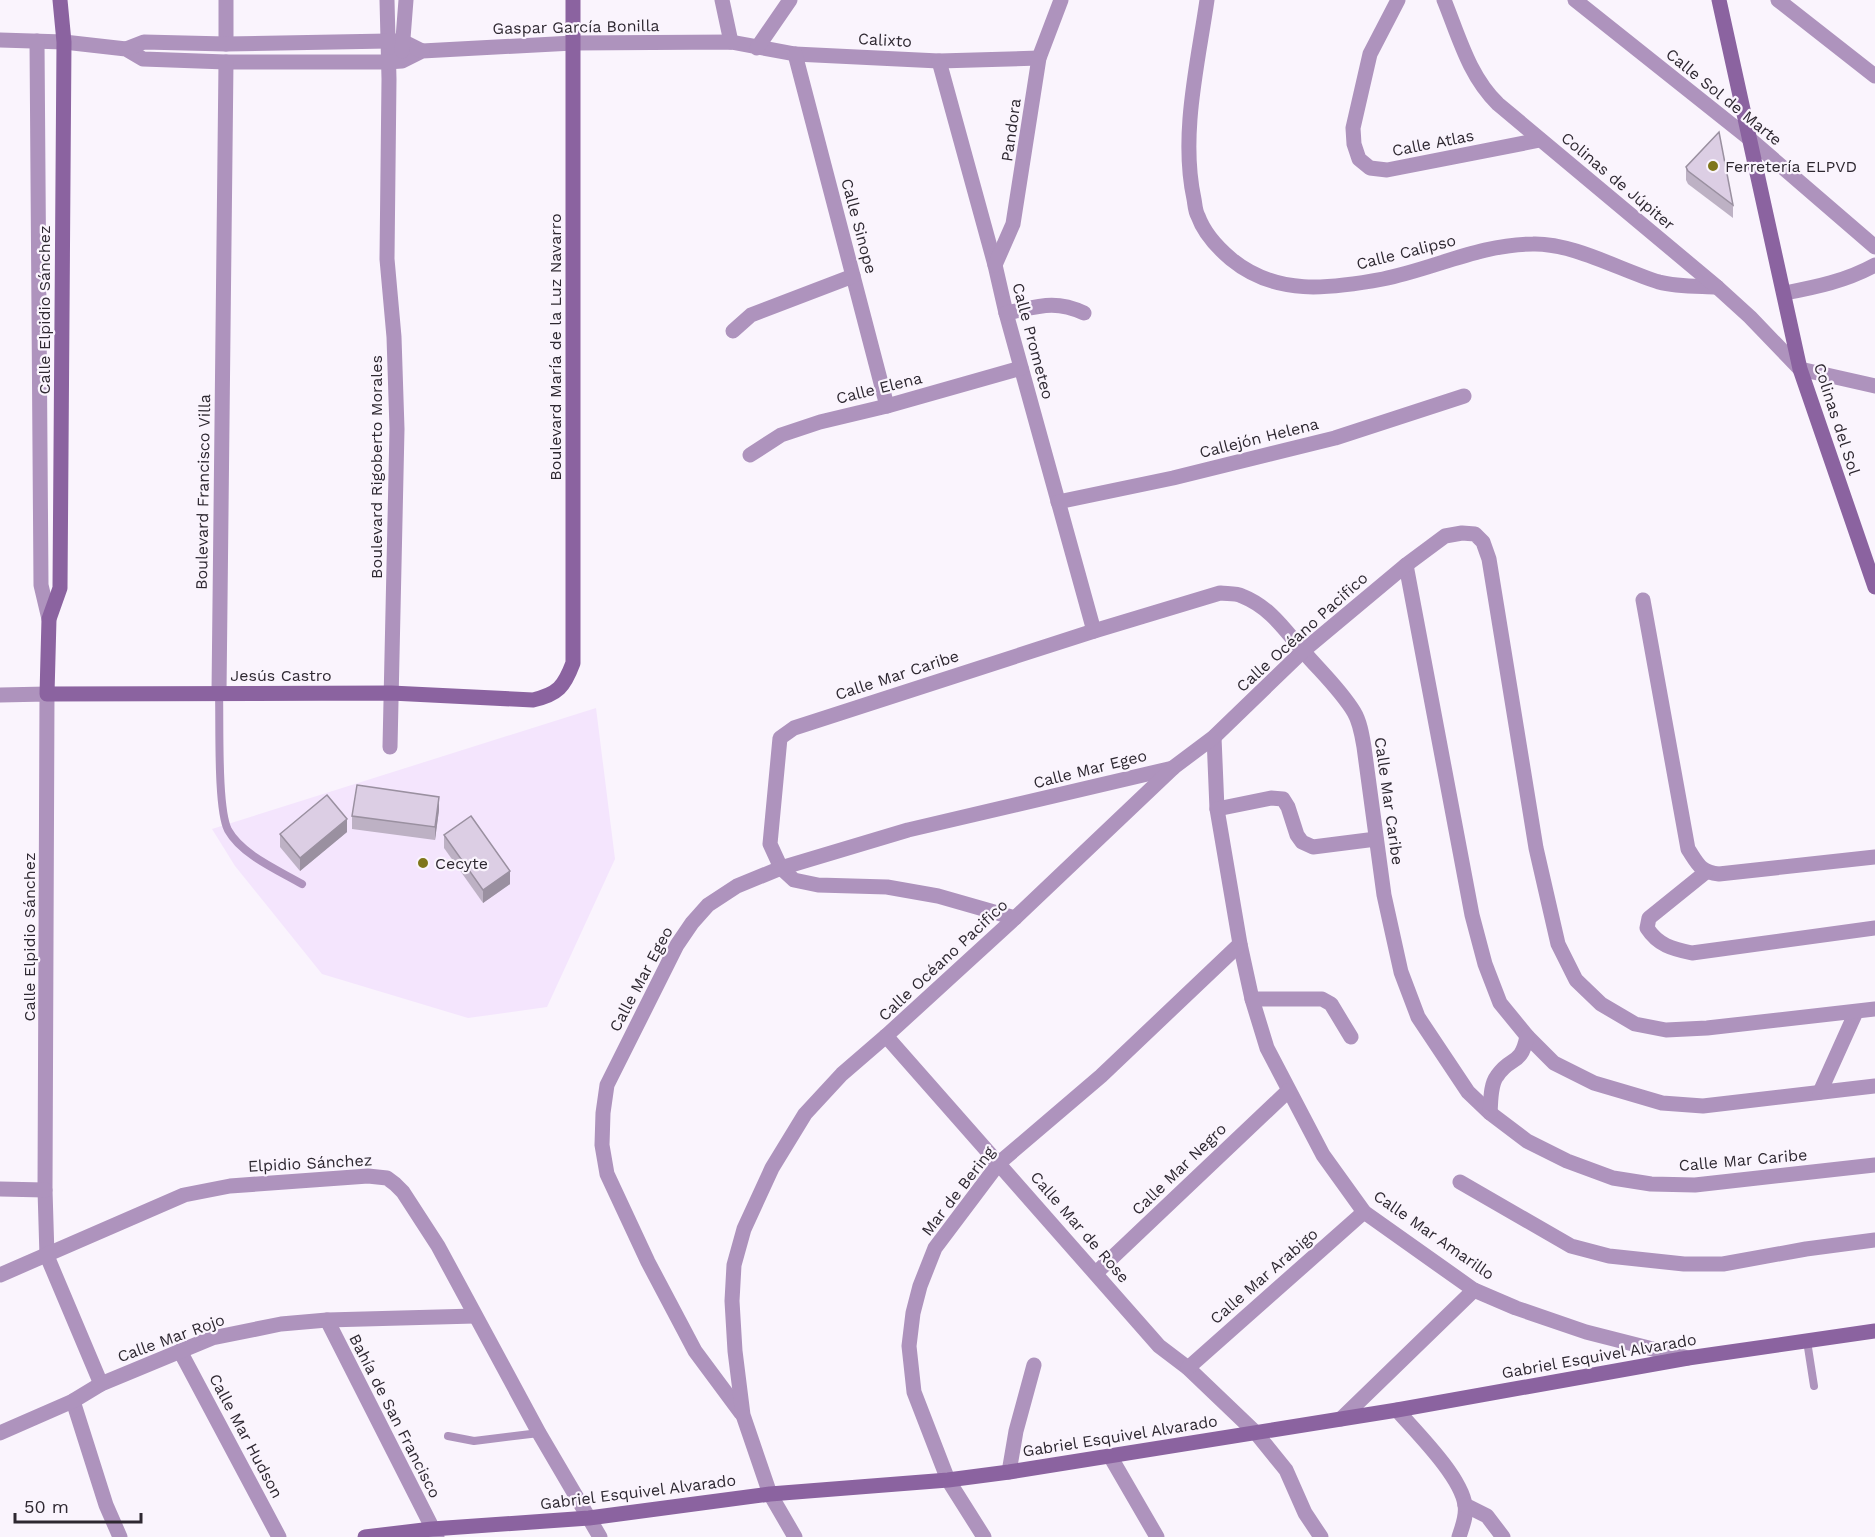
<svg xmlns="http://www.w3.org/2000/svg" width="1875" height="1537" font-family="'Work Sans',sans-serif">
<style>
.built{fill:#f4e5fd}
.lines{fill:none;stroke-linecap:round;stroke-linejoin:round}
.lane{stroke:#ae93bd;stroke-width:8}
.street{stroke:#ae93bd;stroke-width:15}
.secondary{stroke:#8b63a0;stroke-width:15}
.wall{fill:#bdb1c4}
.shaded-wall{fill:#9a90a0}
.building{fill:#dccee4;stroke:#9a90a0;stroke-width:1.5}
.poi-dot{fill:#7f761a;stroke:#faf4fd;stroke-width:2}
.labels{text-anchor:middle;dominant-baseline:central;stroke-width:4.5;stroke-linejoin:round;paint-order:stroke}
.street-label{font-size:16px;fill:#2e2831;stroke:#faf4fd}
.poi-label{font-size:16px;fill:#2e2831;stroke:#faf4fd;text-anchor:start}
</style>
<rect width="100%" height="100%" fill="#faf4fd"/>
<!-- built -->
<path class="built" d="M596,708l19,151 -68,148 -79,11 -146,-44 -87,-108 -23,-37z"/>
<g class="lines">
<!-- lane -->
<g class="lane">
<path d="M219,693c1,29 -2,115 9,137 14,25 50,40 74,54"/>
<path d="M1807,1341l7,45"/>
<path d="M448,1436l26,5 65,-8"/>
</g>
<!-- street -->
<g class="street">
<path d="M226,0v44"/>
<path d="M387,0l2,79 -2,180 7,78 3,92 -7,318"/>
<path d="M722,0l9,42"/>
<path d="M1207,0c-9,63 -27,135 -13,199 1,5 1,12 4,17 6,17 20,32 33,43 45,37 98,30 152,20 50,-10 98,-35 150,-35 40,-1 87,26 126,38 18,5 40,4 58,5"/>
<path d="M1398,0l-28,54 -17,74 1,16 5,15 11,9 17,2 153,-30"/>
<path d="M1444,0c15,37 25,76 54,104l219,183 33,30 50,52 75,17"/>
<path d="M1575,0l176,140 124,107"/>
<path d="M1778,0l97,76"/>
<path d="M0,40l64,2 62,7 17,10 83,3h161l15,-1 20,-10 151,-8 158,-1 64,12 144,7 100,-3"/>
<path d="M37,41l4,544 8,34"/>
<path d="M757,48l33,-48"/>
<path d="M126,49l18,-7 82,2 162,-3h14l20,10"/>
<path d="M402,51l4,-51"/>
<path d="M795,54l92,352"/>
<path d="M939,61l56,204 11,48 88,318"/>
<path d="M995,265l18,-41 26,-166 22,-58"/>
<path d="M1785,293c31,-6 61,-12 90,-28"/>
<path d="M1006,313c31,-6 48,-14 78,0"/>
<path d="M733,331l18,-16 102,-39"/>
<path d="M750,455l31,-20 39,-13 67,-16 134,-38"/>
<path d="M1058,502l115,-24 162,-40 129,-42"/>
<path d="M1406,565l66,350 13,49 15,39 27,33 27,27 40,20 68,20 41,3 172,-20"/>
<path d="M1643,600l45,249c10,15 12,23 31,25l156,-17"/>
<path d="M219,693l7,-631"/>
<path d="M0,695l47,-1 -2,496 2,66 54,128"/>
<path d="M1214,737l3,72 23,135 12,55 15,49 56,107 41,57 110,78 42,18 70,24 102,26"/>
<path d="M1217,809l54,-11 12,1 5,8 9,28 5,7 11,5 63,-8"/>
<path d="M1706,872l-57,46 -2,10c11,17 25,21 45,25l183,-25"/>
<path d="M1015,918l-77,-22 -51,-9 -69,-2 -24,-5 -13,-12 -11,-24 10,-106 14,-10 300,-97 126,-38c7,1 16,0 22,3 28,11 43,34 61,55 17,20 37,38 51,61 6,10 8,23 10,35l20,148 17,77 17,45 50,75 22,21 37,28 40,20 46,17 38,6 44,1 180,-20"/>
<path d="M1252,999h70l9,5 20,33"/>
<path d="M886,1036l273,310 29,22 68,65 30,37 19,43 16,24"/>
<path d="M1820,1092l36,-80"/>
<path d="M1490,1113c1,-11 0,-28 7,-37 14,-21 24,-9 30,-40"/>
<path d="M1460,1182l111,64 38,10 75,8h39l83,-15 69,-9"/>
<path d="M0,1189l45,1"/>
<path d="M1096,1273l192,-182"/>
<path d="M0,1275l184,-80 46,-9 138,-10 19,2 8,6 8,8 35,54 101,187 61,104"/>
<path d="M327,1320l110,217"/>
<path d="M180,1351l99,186"/>
<path d="M1188,1368l176,-156"/>
<path d="M73,1401l33,104 14,32"/>
<path d="M1397,1410c19,22 64,66 68,95 2,11 -3,22 -6,32"/>
<path d="M741,1413l-46,-62 -47,-89 -41,-88 -5,-29 1,-32 4,-28 70,-140 15,-22 16,-18 29,-19 44,-18 127,-38 265,-62"/>
<path d="M1341,1419l133,-129"/>
<path d="M0,1433l73,-32 28,-17 111,-46 69,-14 46,-4 148,-4"/>
<path d="M1110,1456l47,81"/>
<path d="M1009,1472l7,-41 18,-66"/>
<path d="M1465,1505l22,11 16,21"/>
<path d="M795,1537l-25,-43 -27,-79 -8,-64 -3,-50 2,-36 10,-36 28,-61 33,-54 37,-40 44,-38 129,-118 159,-151 40,-30 89,-86 103,-86 39,-29 17,-3 13,1 8,8 6,17 47,289 22,96 18,36 25,24 34,20 31,6 41,-2 168,-19"/>
<path d="M984,1537l-36,-57 -34,-88 -5,-46 4,-33 7,-27 15,-38 64,-85 102,-87 139,-132"/>
</g>
<!-- secondary -->
<g class="secondary">
<path d="M60,0l4,42 -4,546 -11,31 -2,75 344,-1 142,7c25,-6 31,-13 40,-37v-663"/>
<path d="M1719,0l81,369 75,218"/>
<path d="M365,1537l67,-8 157,-11 181,-24 178,-14 61,-8 388,-62 291,-52 187,-27"/>
</g>
</g>
<!-- wall -->
<g class="wall">
<path d="M1686,167l47,38v13l-45,-34 -2,-4z"/>
<path d="M439,810l-4,30 -83,-11v-13z"/>
<path d="M347,832l-47,39 -20,-24v-13z"/>
<path d="M444,835l66,49 -27,19 -39,-55z"/>
</g>
<!-- shaded-wall -->
<g class="shaded-wall">
<path d="M439,797v13l-4,30v-13z"/>
<path d="M347,819v13l-47,39v-13z"/>
<path d="M510,871v13l-27,19v-13z"/>
</g>
<!-- building -->
<g class="building">
<path d="M1719,132l14,73 -45,-34 -2,-4z"/>
<path d="M357,785l82,12 -4,30 -83,-11z"/>
<path d="M327,795l20,24 -47,39 -20,-24z"/>
<path d="M471,816l39,55 -27,19 -39,-55z"/>
</g>
<!-- markers -->
<g class="poi-dot">
<circle cx="1713" cy="166" r="6"/>
<circle cx="423" cy="863" r="6"/>
</g>
<g class="labels">
<!-- street labels -->
<g class="street-label">
<text transform="translate(576 27) rotate(-1)">Gaspar García Bonilla</text>
<text transform="translate(885 40) rotate(3)">Calixto</text>
<text transform="translate(1724 97) rotate(39)">Calle Sol de Marte</text>
<text transform="translate(1011 130) rotate(-82)">Pandora</text>
<text transform="translate(1433 143) rotate(-11)">Calle Atlas</text>
<text transform="translate(1618 181) rotate(40)">Colinas de Júpiter</text>
<text transform="translate(859 226) rotate(75)">Calle Sinope</text>
<text transform="translate(1406 252) rotate(-14)">Calle Calipso</text>
<text transform="translate(44 310) rotate(-90)">Calle Elpidio Sánchez</text>
<text transform="translate(1033 341) rotate(75)">Calle Prometeo</text>
<text transform="translate(555 347) rotate(-90)">Boulevard María de la Luz Navarro</text>
<text transform="translate(879 388) rotate(-14)">Calle Elena</text>
<text transform="translate(1837 419) rotate(72)">Colinas del Sol</text>
<text transform="translate(1259 438) rotate(-14)">Callejón Helena</text>
<text transform="translate(376 467) rotate(-90)">Boulevard Rigoberto Morales</text>
<text transform="translate(203 492) rotate(-89)">Boulevard Francisco Villa</text>
<text transform="translate(1302 632) rotate(-42)">Calle Océano Pacifico</text>
<text x="281" y="675">Jesús Castro</text>
<text transform="translate(897 675) rotate(-18)">Calle Mar Caribe</text>
<text transform="translate(1090 769) rotate(-14)">Calle Mar Egeo</text>
<text transform="translate(1389 801) rotate(82)">Calle Mar Caribe</text>
<text transform="translate(29 937) rotate(-90)">Calle Elpidio Sánchez</text>
<text transform="translate(943 960) rotate(-43)">Calle Océano Pacifico</text>
<text transform="translate(641 979) rotate(-62)">Calle Mar Egeo</text>
<text transform="translate(1743 1160) rotate(-5)">Calle Mar Caribe</text>
<text transform="translate(310 1163) rotate(-3)">Elpidio Sánchez</text>
<text transform="translate(1179 1169) rotate(-44)">Calle Mar Negro</text>
<text transform="translate(958 1191) rotate(-52)">Mar de Bering</text>
<text transform="translate(1080 1227) rotate(49)">Calle Mar de Rose</text>
<text transform="translate(1434 1235) rotate(35)">Calle Mar Amarillo</text>
<text transform="translate(1264 1276) rotate(-41)">Calle Mar Arabigo</text>
<text transform="translate(171 1338) rotate(-20)">Calle Mar Rojo</text>
<text transform="translate(1599 1356) rotate(-10)">Gabriel Esquivel Alvarado</text>
<text transform="translate(395 1416) rotate(63)">Bahía de San Francisco</text>
<text transform="translate(246 1436) rotate(62)">Calle Mar Hudson</text>
<text transform="translate(1120 1436) rotate(-9)">Gabriel Esquivel Alvarado</text>
<text transform="translate(638 1492) rotate(-7)">Gabriel Esquivel Alvarado</text>
</g>
<!-- poi labels -->
<g class="poi-label">
<text x="1725" y="166">Ferretería ELPVD</text>
<text x="435" y="863">Cecyte</text>
</g>
</g>
<!-- scale -->
<path d="M15 1513v9h126v-9" fill="none" stroke="#2e2831" stroke-width="3"/>
<text x="24" y="1513" font-size="18" fill="#2e2831" stroke="#faf4fd" stroke-width="4.5" paint-order="stroke">50 m</text>
</svg>
